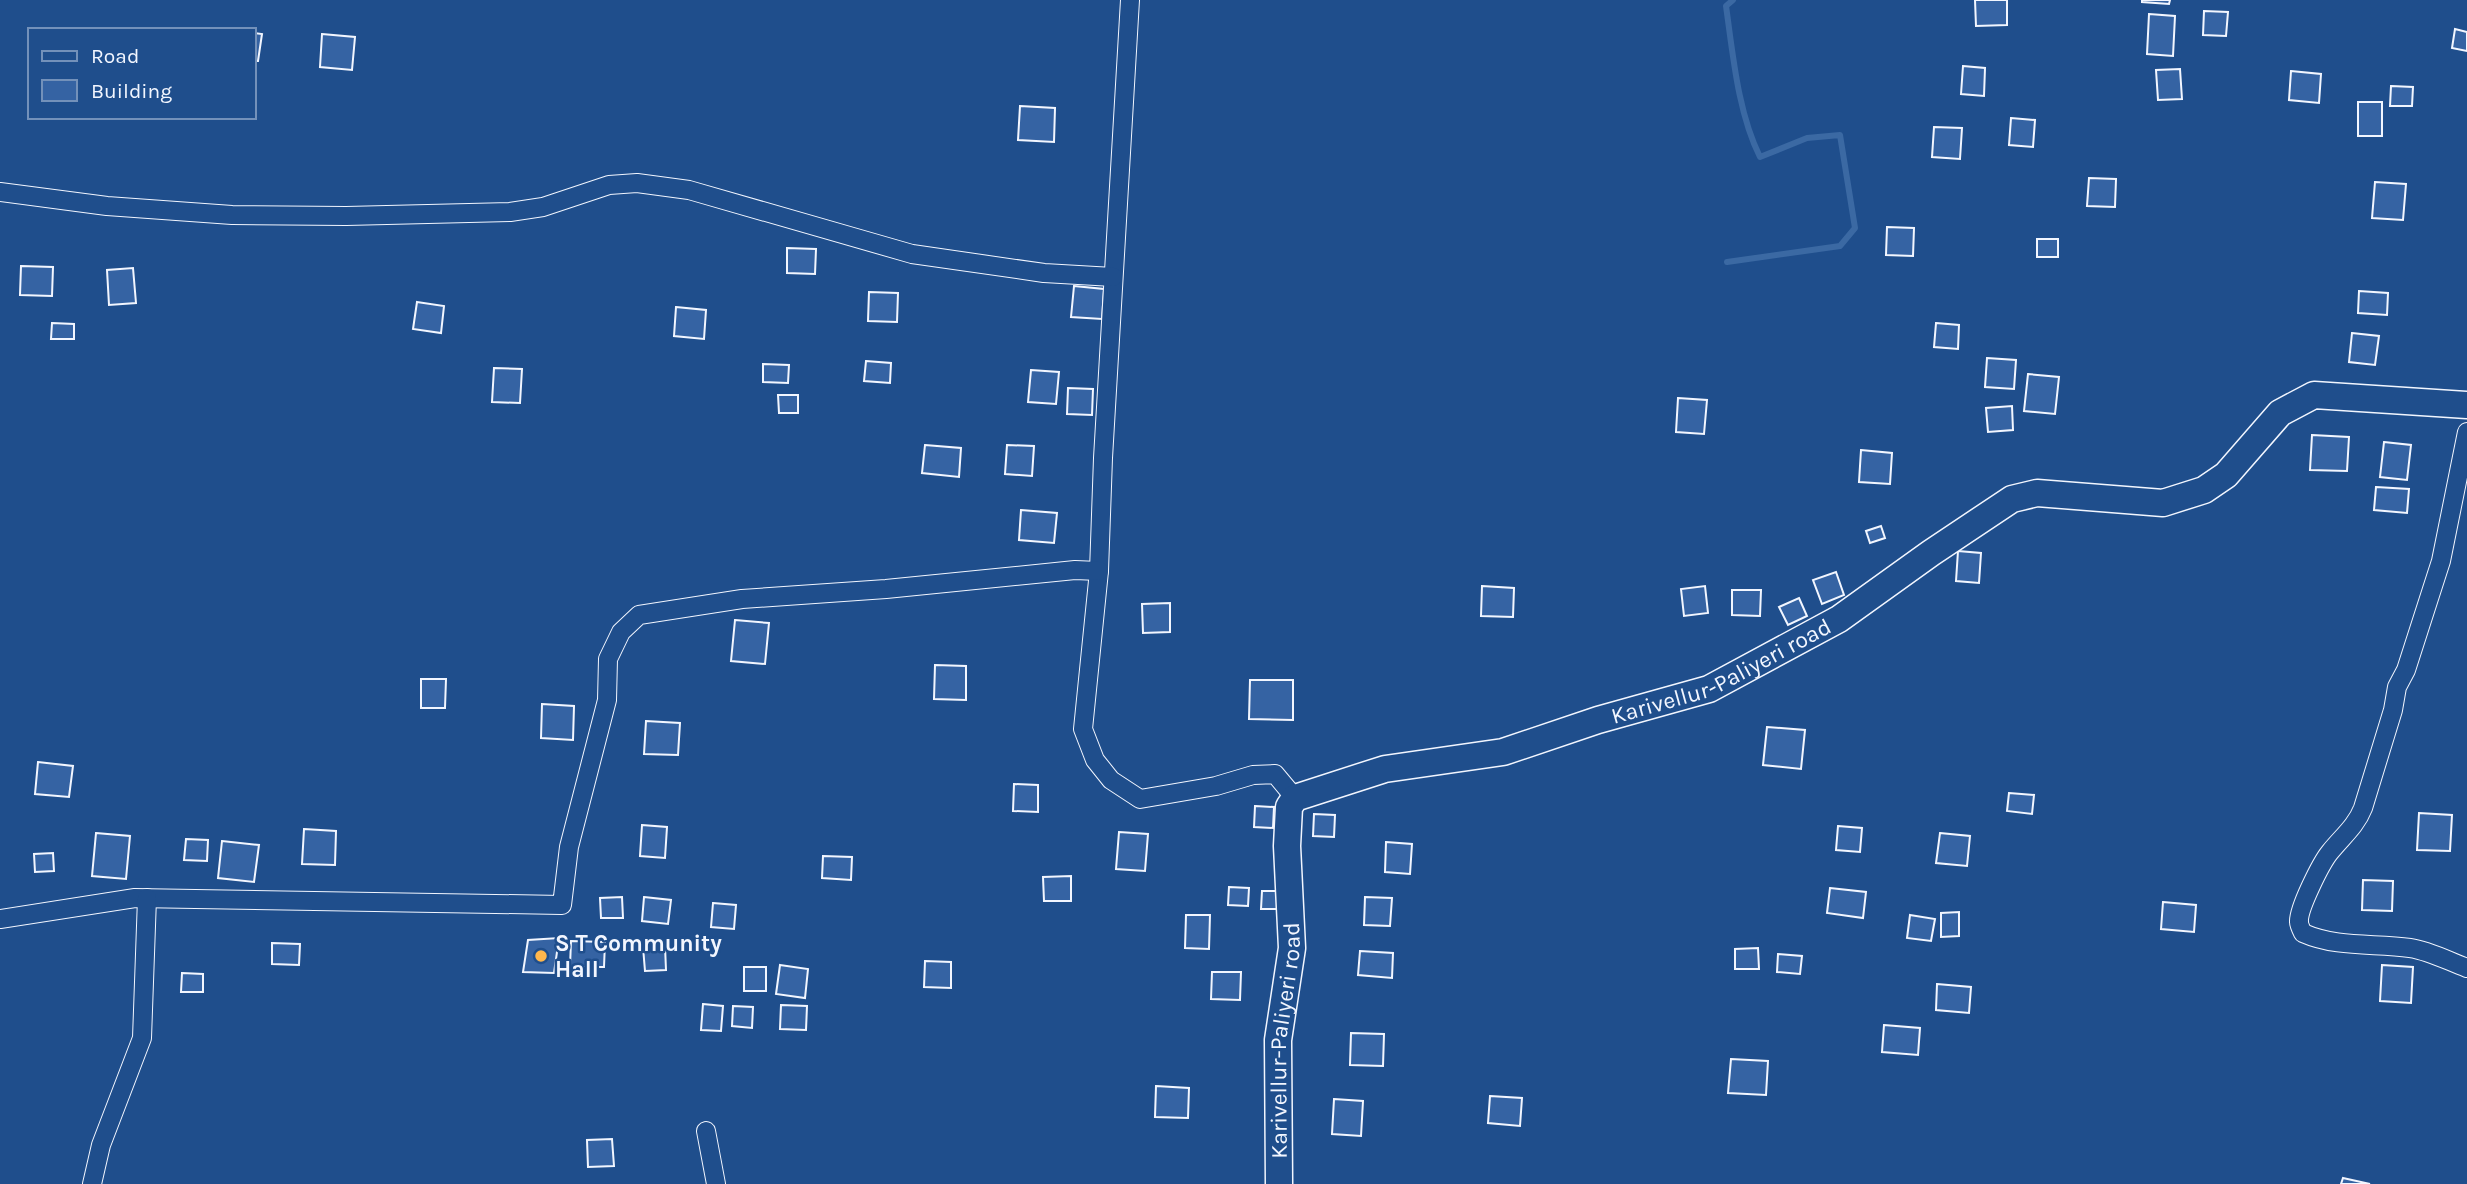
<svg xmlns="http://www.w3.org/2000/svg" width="2467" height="1184" font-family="Karla,sans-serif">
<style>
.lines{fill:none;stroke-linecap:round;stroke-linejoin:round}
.stream{stroke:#3b69a3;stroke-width:6}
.building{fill:#3563a3;stroke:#f2f6ff;stroke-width:2}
.minor-casing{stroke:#f2f6ff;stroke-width:20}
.secondary-casing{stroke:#f2f6ff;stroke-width:29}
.minor{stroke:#1f4e8c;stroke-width:18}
.secondary{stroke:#1f4e8c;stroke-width:26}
.poi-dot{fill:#ffb74d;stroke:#1f4e8c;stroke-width:2.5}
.labels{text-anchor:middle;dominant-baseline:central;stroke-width:5;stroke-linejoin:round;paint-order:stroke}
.street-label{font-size:23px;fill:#f2f6ff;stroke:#1f4e8c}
.poi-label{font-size:23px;font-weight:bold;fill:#f2f6ff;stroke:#1f4e8c;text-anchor:start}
</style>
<rect width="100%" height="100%" fill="#1f4e8c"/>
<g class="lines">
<!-- stream -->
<path class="stream" d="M1727,262l113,-16 15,-18 -15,-93 -33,3 -47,19c-22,-44 -27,-102 -34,-151l7,-6"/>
</g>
<!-- building -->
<g class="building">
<path d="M1975,0h32v25l-31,1z"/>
<path d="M2142,0h28l-1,4 -27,-2z"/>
<path d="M2204,11l24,1 -2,24 -23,-1z"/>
<path d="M2149,14l26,2 -2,40 -26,-2z"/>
<path d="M2455,29l12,3v19l-15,-3z"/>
<path d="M254,33l8,1 -4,27h-4z"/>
<path d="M322,34l33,3 -3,33 -32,-3z"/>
<path d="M1963,66l22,2 -1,28 -23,-2z"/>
<path d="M2180,69l2,30 -24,1 -2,-30z"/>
<path d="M2291,71l30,3 -2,29 -30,-3z"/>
<path d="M2391,86l22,1 -1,19h-22z"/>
<rect x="2358" y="102" width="24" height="34"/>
<path d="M1020,106l35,2 -1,34 -36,-2z"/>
<path d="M2011,118l24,2 -2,27 -24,-2z"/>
<path d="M1934,127l28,1 -2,31 -28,-2z"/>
<path d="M2089,178l27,1 -1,28 -28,-1z"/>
<path d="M2375,182l31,2 -3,36 -31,-2z"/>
<path d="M1887,227l27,1 -1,28 -27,-1z"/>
<rect x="2037" y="239" width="21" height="18"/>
<path d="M787,248l29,1 -1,25 -28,-1z"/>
<path d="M21,266l32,1 -1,29 -32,-1z"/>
<path d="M133,268l3,35 -27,2 -2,-35z"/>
<path d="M1074,286l30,3 -2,30 -31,-2z"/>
<path d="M2359,291l29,2 -1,22 -29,-2z"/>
<path d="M869,292l29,1 -1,29 -29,-1z"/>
<path d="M417,302l27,4 -3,27 -28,-4z"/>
<path d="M676,307l30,3 -2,29 -30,-3z"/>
<path d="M52,323l22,1v15h-23z"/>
<path d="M1936,323l23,2 -1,24 -24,-2z"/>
<path d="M2352,333l27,3 -4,29 -26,-3z"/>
<path d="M1987,358l29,2 -2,29 -29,-2z"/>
<path d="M866,361l25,2 -1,20 -26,-2z"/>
<path d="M763,364l26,1 -1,18 -25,-1z"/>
<path d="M494,368l28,1 -2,34 -28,-1z"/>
<path d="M1031,370l28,2 -3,32 -28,-2z"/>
<path d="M2028,374l31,3 -4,37 -31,-3z"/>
<path d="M1068,388l25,1 -1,26 -25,-1z"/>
<path d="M778,395h20v18h-19z"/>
<path d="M1678,398l29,2 -3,34 -28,-2z"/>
<path d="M2012,406l1,24 -25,2 -2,-24z"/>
<path d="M2312,435l37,2 -2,34 -37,-1z"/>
<path d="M2384,442l27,3 -4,35 -27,-3z"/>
<path d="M925,445l36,3 -2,29 -37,-4z"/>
<path d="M1007,445l27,1 -2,30 -27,-2z"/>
<path d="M1861,450l31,3 -2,31 -31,-2z"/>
<path d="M2376,487l33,2 -2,24 -33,-3z"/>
<path d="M1021,510l36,3 -3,30 -35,-3z"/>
<path d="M1881,526l4,12 -15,5 -4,-12z"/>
<path d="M1958,551l23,2 -2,30 -23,-2z"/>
<path d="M1836,572l8,23 -22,9 -9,-24z"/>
<path d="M1482,586l32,2 -1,29 -32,-1z"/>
<path d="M1705,586l3,27 -24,3 -3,-27z"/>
<path d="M1732,590h29l-1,26 -28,-1z"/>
<path d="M1799,598l8,18 -19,9 -9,-18z"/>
<path d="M1170,603v29l-27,1 -1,-29z"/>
<path d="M735,620l34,3 -4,41 -34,-3z"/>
<path d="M935,665l31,1v34l-32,-1z"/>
<path d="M421,679h25l-1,29h-24z"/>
<path d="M1250,680h43v40l-44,-1z"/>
<path d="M542,704l32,2 -1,34 -32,-2z"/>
<path d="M646,721l34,2 -2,32 -34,-1z"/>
<path d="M1767,727l38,3 -4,39 -38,-4z"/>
<path d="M38,762l35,4 -4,31 -34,-3z"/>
<path d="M1014,784l24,1v27l-25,-1z"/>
<path d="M2009,793l25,2 -2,19 -25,-3z"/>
<path d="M1255,806l19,1 -1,21 -19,-1z"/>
<path d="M2419,813l33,2 -2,36 -33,-1z"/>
<path d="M1314,814l21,1 -1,22 -21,-1z"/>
<path d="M642,825l25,2 -2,31 -25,-2z"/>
<path d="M1838,826l24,2 -2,24 -24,-2z"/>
<path d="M304,829l32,2 -1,34 -33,-1z"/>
<path d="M1119,832l29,2 -3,37 -29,-2z"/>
<path d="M96,833l34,3 -4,43 -34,-3z"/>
<path d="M1940,833l30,3 -3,30 -31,-3z"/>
<path d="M186,839l22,1 -1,21 -23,-1z"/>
<path d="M222,841l37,4 -5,37 -36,-4z"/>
<path d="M1386,842l26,2 -2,30 -25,-2z"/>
<path d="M53,853l1,18 -19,1 -1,-18z"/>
<path d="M823,856l29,1 -1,23 -29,-2z"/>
<path d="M1071,876v25h-27l-1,-24z"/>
<path d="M2363,880l30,1 -1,30 -30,-1z"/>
<path d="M1229,887l20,1 -1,18 -20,-1z"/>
<path d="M1830,888l36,4 -3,26 -36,-5z"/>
<path d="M1262,891h18v18h-19z"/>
<path d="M622,897l1,21h-22l-1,-20z"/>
<path d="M644,897l27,3 -3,24 -26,-3z"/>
<path d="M1365,897l27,1 -2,28 -26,-1z"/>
<path d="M2163,902l33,3 -2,27 -33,-3z"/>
<path d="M713,903l23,2 -2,24 -23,-2z"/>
<path d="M1959,912v24l-18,1v-24z"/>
<path d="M1186,915h24l-1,34 -24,-1z"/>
<path d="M1910,915l25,4 -4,22 -24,-3z"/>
<path d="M559,938l-5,35 -31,-1 5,-32z"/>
<path d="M571,941l34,1 -1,25h-34z"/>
<path d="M272,943l28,1 -1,21 -27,-1z"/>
<path d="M665,946l1,24 -21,1 -2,-24z"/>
<path d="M1758,948l1,21h-24v-20z"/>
<path d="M1360,951l33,2 -1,25 -34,-3z"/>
<path d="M1778,954l24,2 -2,18 -23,-2z"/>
<path d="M925,961l26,1v26l-27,-1z"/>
<path d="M780,965l28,4 -3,29 -29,-4z"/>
<path d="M2382,965l31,2 -2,36 -31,-2z"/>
<rect x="744" y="967" width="22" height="24"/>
<path d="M1212,972h29l-1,28 -29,-1z"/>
<path d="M182,973l21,1v18h-22z"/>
<path d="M1937,984l34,3 -2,26 -33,-3z"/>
<path d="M703,1004l20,2 -2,25 -20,-1z"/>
<path d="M781,1005l26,1 -1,24 -26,-1z"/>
<path d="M733,1006l20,1 -1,21 -20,-2z"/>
<path d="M1884,1025l36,3 -2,27 -36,-3z"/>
<path d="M1351,1033l33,1 -1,32 -33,-1z"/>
<path d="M1731,1059l37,2 -2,34 -38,-2z"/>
<path d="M1156,1086l33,2 -1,30 -33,-1z"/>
<path d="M1490,1096l32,2 -2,28 -32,-3z"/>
<path d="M1334,1099l29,2 -2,35 -29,-2z"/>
<path d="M612,1139l2,27 -26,1 -1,-27z"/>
<path d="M2343,1178l27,6h-29z"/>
</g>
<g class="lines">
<!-- minor casing -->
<g class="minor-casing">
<g id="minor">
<path d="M1130,0l-27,458 -4,113 -16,158 12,31 16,20 29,19 76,-13 37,-11 22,-1 20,24"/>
<path d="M0,192l107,14 125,9 114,1 164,-4 33,-5 66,-22 28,-2 52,7 223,64 132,19 69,4"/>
<path d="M2467,432l-26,129 -35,109 -9,17 -4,23 -30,98c-7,18 -21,29 -33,44 -9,11 -32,57 -31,70 0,2 3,9 4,11 34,15 71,10 107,15 20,3 38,13 57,20"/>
<path d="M0,919l135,-21 427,7 7,-58 38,-147 1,-41 13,-27 18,-17 103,-16 144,-10 189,-19 24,1"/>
<path d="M706,1131l10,53"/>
<path d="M92,1184l9,-39 41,-107 5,-140"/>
</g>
</g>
<!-- secondary casing -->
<g class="secondary-casing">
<g id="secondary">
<path id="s1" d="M1279,1184l-1,-144 14,-92 -5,-102 2,-39 6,-9 90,-29 118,-17 95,-32 111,-31 130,-70 92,-66 81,-54 25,-6 126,10 41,-13 22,-15 54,-62 34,-18 153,10"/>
</g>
</g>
<!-- minor -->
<use href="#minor" class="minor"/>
<!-- secondary -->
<use href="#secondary" class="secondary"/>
</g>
<!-- markers -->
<circle class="poi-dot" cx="541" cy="956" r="7"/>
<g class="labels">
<!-- street labels -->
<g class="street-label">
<text stroke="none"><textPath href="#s1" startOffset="836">Karivellur-Paliyeri road</textPath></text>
<text stroke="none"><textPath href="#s1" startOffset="144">Karivellur-Paliyeri road</textPath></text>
</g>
<!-- poi labels -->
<g class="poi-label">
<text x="555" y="943">S T Community<tspan x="555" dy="26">Hall</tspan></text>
</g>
</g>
<!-- legend -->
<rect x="28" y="28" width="228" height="91" fill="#1f4e8c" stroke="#7391ba" stroke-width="2"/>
<rect x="42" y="51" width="35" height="10" fill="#1f4e8c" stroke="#7391ba" stroke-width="2"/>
<text x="91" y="63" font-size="21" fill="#f2f6ff">Road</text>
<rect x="42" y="80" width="35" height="21" fill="#3563a3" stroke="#7391ba" stroke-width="2"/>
<text x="91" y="98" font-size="21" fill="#f2f6ff">Building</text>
</svg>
